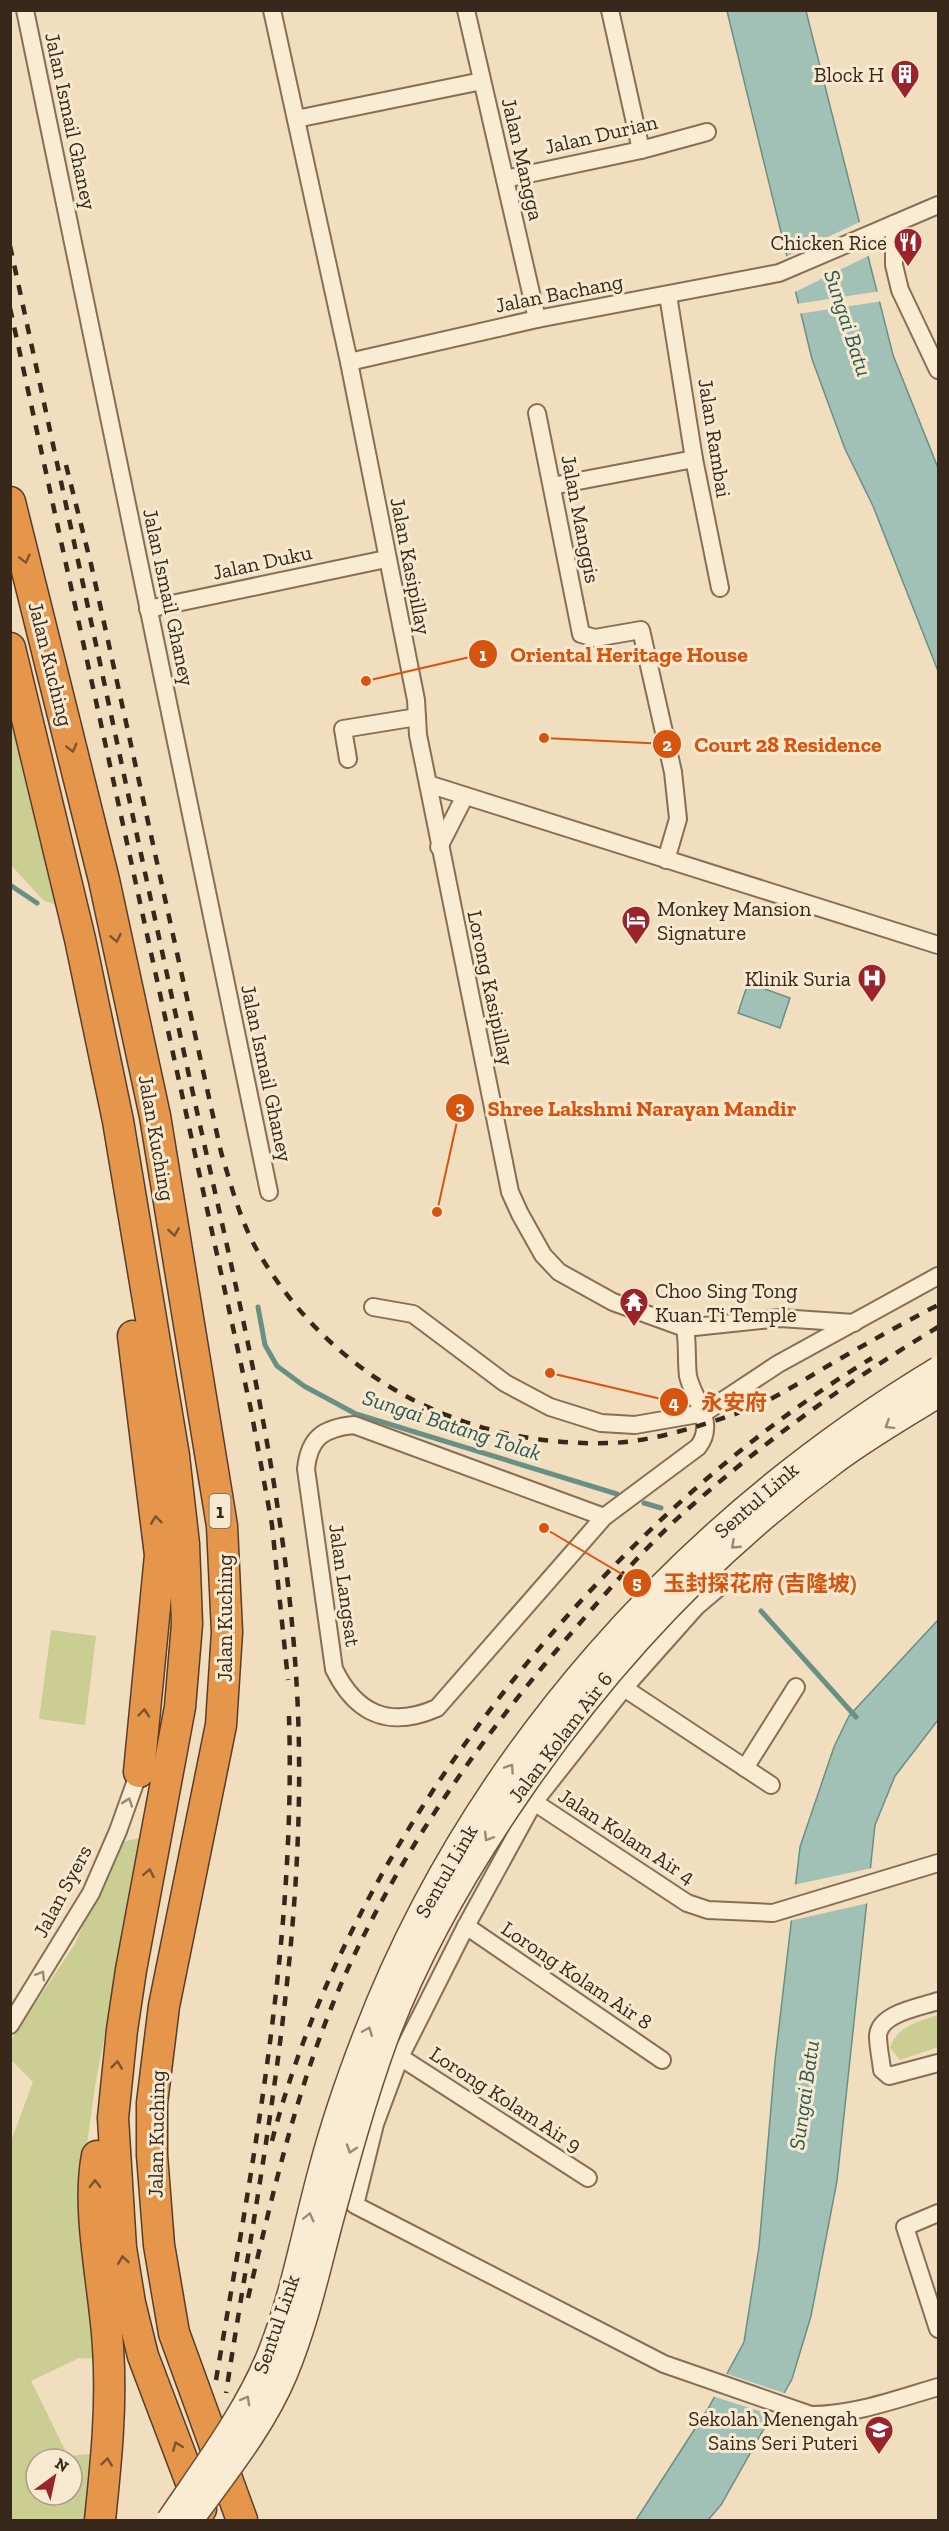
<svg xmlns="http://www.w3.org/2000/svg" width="949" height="2531" font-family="'Zilla Slab','Noto Sans SC',serif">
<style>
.green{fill:#cbce92;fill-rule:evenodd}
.water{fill:#a2c1b6;stroke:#699084;stroke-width:1.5}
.pier{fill:#f0debf}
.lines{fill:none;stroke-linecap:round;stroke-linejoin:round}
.stream{stroke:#699084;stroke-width:5}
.street-casing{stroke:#896e56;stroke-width:20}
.highway-casing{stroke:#573d2b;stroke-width:33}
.street{stroke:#faecd2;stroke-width:16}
.highway{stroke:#e5964a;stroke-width:30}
.rail{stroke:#38281c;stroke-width:4.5;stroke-dasharray:10 10;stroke-linecap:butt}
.secondary-bridge-casing{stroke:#6b4f3a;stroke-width:27;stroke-linecap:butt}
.secondary-bridge{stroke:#faecd2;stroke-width:24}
.oneway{stroke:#7d542e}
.oneway2{stroke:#998a77}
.labels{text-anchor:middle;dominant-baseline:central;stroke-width:6;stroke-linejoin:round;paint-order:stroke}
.shield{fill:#f7e9cf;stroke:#716252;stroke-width:1.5}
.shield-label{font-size:20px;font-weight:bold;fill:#38281c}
.poi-label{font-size:21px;fill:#38281c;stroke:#f7e9cf;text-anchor:end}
.street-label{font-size:21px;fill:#38281c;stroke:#f7e9cf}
.water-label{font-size:22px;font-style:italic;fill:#2a5953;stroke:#f7e9cf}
.leader{fill:none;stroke:#d6540e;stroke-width:2}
.callout-dot{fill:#d6540e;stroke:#f7e9cf;stroke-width:2}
.mark-label{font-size:18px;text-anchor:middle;font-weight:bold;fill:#fff}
.callout-label{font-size:22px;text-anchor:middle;font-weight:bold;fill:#d6540e;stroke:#f7e9cf;stroke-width:6;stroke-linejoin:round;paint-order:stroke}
</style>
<rect width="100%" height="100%" fill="#f0debf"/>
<!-- green -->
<g class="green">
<path d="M10,694l53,214 -20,-8 -32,-35z"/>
<path d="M51,1630l45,6 -11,89 -46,-6z"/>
<path d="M144,1837l-49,249 -12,88 21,185 -25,-1 -48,23 37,75 33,-3 -8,67h-82l-1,-376 23,-62 -22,-22v-20l64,-96 42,-101zM36,2459h36v36h-36z"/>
<path d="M938,2015v32l-38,13 -10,-12c7,-22 28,-26 48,-33z"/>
</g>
<!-- water -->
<g class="water">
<path d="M727,11h79l87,344 45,113v203l-65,-165 -28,-57 -33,-90z"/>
<path d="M748,983l42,15 -10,30 -42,-15z"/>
<path d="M938,1620v100l-43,56 -20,49 -38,356 -26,135 -19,63 -71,126 -13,15h-72l73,-113 35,-65 15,-95 16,-186 25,-214 34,-100 15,-31z"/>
</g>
<!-- pier -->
<g class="pier">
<path d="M864,220l8,34 -79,39 -8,-36z"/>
<path d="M881,291l2,10 -85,13 -2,-10z"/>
<path d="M872,1868l-3,35 -80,18 4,-36z"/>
<path d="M724,2373l63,21 -12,22 -63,-20z"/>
</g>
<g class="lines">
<!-- stream -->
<g class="stream">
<path d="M10,885l27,18"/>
<path d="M258,1307l7,38 12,21 27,20 52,28 261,80"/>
<path d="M644,1503l17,5"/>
<path d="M761,1611l95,106"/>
</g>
<!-- street casing -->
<g class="street-casing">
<g id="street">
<path d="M25,10l244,1182"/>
<path d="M272,10l77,352 67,338 2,35 10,49 510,161"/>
<path d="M466,10l71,309"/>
<path d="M610,10l31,140"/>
<path d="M296,119l186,-38"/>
<path d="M505,179l136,-29 66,-18"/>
<path d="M894,224v41l6,25 38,80"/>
<path d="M668,295l26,164 26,129"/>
<path d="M349,362l188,-43 242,-46 159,-68"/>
<path d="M537,413l44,221 14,4 46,-8 32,142 5,47 -12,41"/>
<path d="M552,486l142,-27"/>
<path d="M148,609l238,-50"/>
<path d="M348,759l-5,-30 74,-12"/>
<path d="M428,784l82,408 10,22 23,41 16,17 54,30 72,26c3,16 1,32 3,48 5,23 29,47 10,71l-94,70 -167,191c-48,21 -81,6 -103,-39l-28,-200c3,-31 17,-41 48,-44l250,92"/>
<path d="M439,847l26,-51"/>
<path d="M373,1307l40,7 92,69 45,24 51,16 34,2 69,-12 74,-49 160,-88"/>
<path d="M685,1328l95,-10 74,5"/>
<path d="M723,1584l-27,23 -72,81 -90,114 -68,124 -66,131 -25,67 -20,81 309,159 147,51c43,0 86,-16 127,-28"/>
<path d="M624,1688l147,97"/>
<path d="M745,1768l51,-81"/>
<path d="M534,1802l153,101 21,7 65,3 165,-50"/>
<path d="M466,1926l196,134"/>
<path d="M938,2001c-17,6 -59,12 -60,35 0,11 3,23 4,34l7,6 49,-13"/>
<path d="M10,2025l81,-132 27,-62 21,-59"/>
<path d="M400,2057l188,121"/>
<path d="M938,2213l-33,14 33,102"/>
</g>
</g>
<!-- highway casing -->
<g class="highway-casing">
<g id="highway">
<path d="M10,502l94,378 51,236 67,410 5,106 -6,93 -57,281 -12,97v52l7,90 15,88 68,187"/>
<path d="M10,648l70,291 38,182 56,335 10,88 3,80 -7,83 -49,263 -9,60 -9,88 8,130 9,55 13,53 58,153"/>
<path d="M133,1336l27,219 -21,217"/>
<path d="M97,2156c-11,56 8,133 11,191 4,59 -2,116 -8,173"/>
</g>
</g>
<!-- street -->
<use href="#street" class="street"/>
<!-- highway -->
<use href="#highway" class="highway"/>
<!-- rail -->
<g class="rail">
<path d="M10,246c60,275 118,550 178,825 49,224 108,449 111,680 3,216 -40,429 -73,642"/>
<path d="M10,308l241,1102 21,115 16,155"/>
<path d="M66,465l25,99 130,588c10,33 19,68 36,98 75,129 207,198 355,193 41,-2 85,-16 123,-29 34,-11 65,-32 96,-50 36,-21 71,-40 107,-59"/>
<path d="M272,2141c79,-306 331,-620 600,-783"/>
<path d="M248,2298c27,-114 53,-229 103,-336 57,-122 135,-231 223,-332 36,-42 73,-85 115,-122 77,-68 161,-128 249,-181"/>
<path d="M216,2380c37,-219 80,-440 73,-664"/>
</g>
<!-- secondary-bridge casing -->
<g class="secondary-bridge-casing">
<g id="secondary-bridge">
<path d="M169,2520c35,-52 76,-106 100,-164 24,-60 35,-124 52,-186 12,-46 28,-92 45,-136 107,-278 318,-512 572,-665"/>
<path d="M191,2520c33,-46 72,-93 94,-146 20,-48 31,-97 44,-147 17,-63 34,-126 56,-187 33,-89 82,-173 136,-251 86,-125 190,-236 312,-326 33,-25 70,-46 105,-68"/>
</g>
</g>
<!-- secondary-bridge -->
<use href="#secondary-bridge" class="secondary-bridge"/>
</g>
<!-- one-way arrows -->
<defs><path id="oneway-chevron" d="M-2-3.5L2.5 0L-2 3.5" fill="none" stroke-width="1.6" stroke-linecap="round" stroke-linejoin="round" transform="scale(1.5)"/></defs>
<g class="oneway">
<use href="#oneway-chevron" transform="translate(25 559) rotate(76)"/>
<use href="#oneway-chevron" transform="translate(72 748) rotate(76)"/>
<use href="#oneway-chevron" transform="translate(116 938) rotate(78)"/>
<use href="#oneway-chevron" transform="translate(174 1232) rotate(81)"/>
<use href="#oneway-chevron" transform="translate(156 1520) rotate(-97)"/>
<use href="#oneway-chevron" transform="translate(144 1713) rotate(-85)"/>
<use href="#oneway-chevron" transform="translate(149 1873) rotate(-79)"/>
<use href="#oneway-chevron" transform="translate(117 2065) rotate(-83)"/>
<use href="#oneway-chevron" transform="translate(95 2184) rotate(-90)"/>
<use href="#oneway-chevron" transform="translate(123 2260) rotate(-99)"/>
<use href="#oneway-chevron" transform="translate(177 2446) rotate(-111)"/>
<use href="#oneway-chevron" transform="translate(107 2462) rotate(-83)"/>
</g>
<g class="oneway2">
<use href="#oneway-chevron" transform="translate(889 1425) rotate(148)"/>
<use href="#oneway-chevron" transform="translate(735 1545) rotate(137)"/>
<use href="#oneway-chevron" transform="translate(510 1768) rotate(-56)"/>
<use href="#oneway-chevron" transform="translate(128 1802) rotate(-71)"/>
<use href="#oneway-chevron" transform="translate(488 1837) rotate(121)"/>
<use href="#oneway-chevron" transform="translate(41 1975) rotate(-58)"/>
<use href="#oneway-chevron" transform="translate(368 2031) rotate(-68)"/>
<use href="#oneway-chevron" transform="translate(351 2149) rotate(108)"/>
<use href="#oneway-chevron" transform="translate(309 2217) rotate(-76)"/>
<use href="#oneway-chevron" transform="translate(246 2400) rotate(-61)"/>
</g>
<!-- icons -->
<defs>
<g id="building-pin" transform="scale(1.5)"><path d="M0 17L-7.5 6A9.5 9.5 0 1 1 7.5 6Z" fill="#9b232c" stroke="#f7e9cf"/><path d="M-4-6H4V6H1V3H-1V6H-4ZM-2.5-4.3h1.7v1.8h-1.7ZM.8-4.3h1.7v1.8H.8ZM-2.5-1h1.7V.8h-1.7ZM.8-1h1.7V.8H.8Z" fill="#fff"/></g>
<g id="restaurant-pin" transform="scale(1.5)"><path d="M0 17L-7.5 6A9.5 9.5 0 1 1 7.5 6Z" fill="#9b232c" stroke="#f7e9cf"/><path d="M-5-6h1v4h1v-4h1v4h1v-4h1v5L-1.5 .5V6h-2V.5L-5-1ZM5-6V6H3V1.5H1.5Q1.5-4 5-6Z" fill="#fff"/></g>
<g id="hotel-pin" transform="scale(1.5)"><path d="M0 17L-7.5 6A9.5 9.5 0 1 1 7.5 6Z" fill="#9b232c" stroke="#f7e9cf"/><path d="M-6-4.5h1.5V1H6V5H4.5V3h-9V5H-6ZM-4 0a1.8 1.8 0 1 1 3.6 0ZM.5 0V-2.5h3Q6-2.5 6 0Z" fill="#fff"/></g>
<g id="hospital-pin" transform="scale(1.5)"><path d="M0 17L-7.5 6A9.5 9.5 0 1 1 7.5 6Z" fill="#9b232c" stroke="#f7e9cf"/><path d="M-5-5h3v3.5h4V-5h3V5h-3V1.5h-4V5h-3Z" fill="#fff"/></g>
<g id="temple-pin" transform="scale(1.5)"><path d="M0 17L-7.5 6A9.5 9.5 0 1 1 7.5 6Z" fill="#9b232c" stroke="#f7e9cf"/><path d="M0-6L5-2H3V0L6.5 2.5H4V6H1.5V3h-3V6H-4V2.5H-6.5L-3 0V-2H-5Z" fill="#fff"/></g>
<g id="school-pin" transform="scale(1.5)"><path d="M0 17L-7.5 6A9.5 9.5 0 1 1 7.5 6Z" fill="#9b232c" stroke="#f7e9cf"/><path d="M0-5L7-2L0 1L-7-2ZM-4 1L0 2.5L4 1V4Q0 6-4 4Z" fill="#fff"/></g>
</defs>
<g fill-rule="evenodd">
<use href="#building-pin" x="905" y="74"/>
<use href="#restaurant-pin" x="908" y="242"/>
<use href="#hotel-pin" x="636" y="920"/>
<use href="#hospital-pin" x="872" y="978"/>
<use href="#temple-pin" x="634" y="1302"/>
<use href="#school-pin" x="879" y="2430"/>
</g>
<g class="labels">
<!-- shield labels -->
<rect class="shield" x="209.5" y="1494" width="21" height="34" rx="4.5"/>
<g class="shield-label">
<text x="220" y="1511">1</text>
</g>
<!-- poi labels -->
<g class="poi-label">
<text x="884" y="74">Block H</text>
<text x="887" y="242">Chicken Rice</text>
<text x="657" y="908" text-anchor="start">Monkey Mansion<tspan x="657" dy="24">Signature</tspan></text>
<text x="851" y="978">Klinik Suria</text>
<text x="655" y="1290" text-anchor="start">Choo Sing Tong<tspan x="655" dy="24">Kuan Ti Temple</tspan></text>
<text x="858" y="2418">Sekolah Menengah<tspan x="858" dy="24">Sains Seri Puteri</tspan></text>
</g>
<!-- street labels -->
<g class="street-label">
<text transform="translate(71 121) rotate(78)">Jalan Ismail Ghaney</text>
<text transform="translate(601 134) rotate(-13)">Jalan Durian</text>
<text transform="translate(523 159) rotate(77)">Jalan Mangga</text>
<text transform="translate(559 293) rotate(-11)">Jalan Bachang</text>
<text transform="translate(715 438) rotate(81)">Jalan Rambai</text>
<text transform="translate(581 519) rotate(79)">Jalan Manggis</text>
<text transform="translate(262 562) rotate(-12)">Jalan Duku</text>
<text transform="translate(411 566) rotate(79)">Jalan Kasipillay</text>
<text transform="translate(169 597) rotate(78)">Jalan Ismail Ghaney</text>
<text transform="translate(51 664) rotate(76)">Jalan Kuching</text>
<text transform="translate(491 988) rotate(78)">Lorong Kasipillay</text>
<text transform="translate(267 1073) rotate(78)">Jalan Ismail Ghaney</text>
<text transform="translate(157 1138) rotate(80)">Jalan Kuching</text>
<text transform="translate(756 1500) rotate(-41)">Sentul Link</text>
<text transform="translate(345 1585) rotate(82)">Jalan Langsat</text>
<text transform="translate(224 1618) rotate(-90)">Jalan Kuching</text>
<text transform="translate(560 1737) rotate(-53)">Jalan Kolam Air 6</text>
<text transform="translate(627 1836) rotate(33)">Jalan Kolam Air 4</text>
<text transform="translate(446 1871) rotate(-60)">Sentul Link</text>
<text transform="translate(62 1891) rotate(-62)">Jalan Syers</text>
<text transform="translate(577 1975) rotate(34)">Lorong Kolam Air 8</text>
<text transform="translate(506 2099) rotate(33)">Lorong Kolam Air 9</text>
<text transform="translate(156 2134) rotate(-89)">Jalan Kuching</text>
<text transform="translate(276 2324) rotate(-71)">Sentul Link</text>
</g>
<!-- water labels -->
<g class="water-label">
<text transform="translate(848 323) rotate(72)">Sungai Batu</text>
<text transform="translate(452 1425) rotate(18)">Sungai Batang Tolak</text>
<text transform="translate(804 2095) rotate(-82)">Sungai Batu</text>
</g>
</g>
<!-- callouts -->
<path class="leader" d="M366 681L483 654M544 738L667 744M437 1212L460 1108M550 1373L674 1402M544 1528L637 1583"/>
<g class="callout-dot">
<circle cx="366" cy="681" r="6"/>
<circle cx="544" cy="738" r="6"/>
<circle cx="437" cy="1212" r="6"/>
<circle cx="550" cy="1373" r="6"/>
<circle cx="544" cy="1528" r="6"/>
<circle cx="483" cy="654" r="15"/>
<circle cx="667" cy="744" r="15"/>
<circle cx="460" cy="1108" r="15"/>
<circle cx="674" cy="1402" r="15"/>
<circle cx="637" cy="1583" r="15"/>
</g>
<g class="mark-label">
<text x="483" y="661">1</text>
<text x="667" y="751">2</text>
<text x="460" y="1114">3</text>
<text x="674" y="1409">4</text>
<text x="637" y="1589">5</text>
</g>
<g class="callout-label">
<text x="629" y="662">Oriental Heritage House</text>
<text x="788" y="752">Court 28 Residence</text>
<text x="642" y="1116">Shree Lakshmi Narayan Mandir</text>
<text x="734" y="1410">永安府</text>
<text x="760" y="1591">玉封探花府 (吉隆坡)</text>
</g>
<!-- border -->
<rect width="949" height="2531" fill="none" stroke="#38281c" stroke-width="24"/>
<!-- north arrow -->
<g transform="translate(54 2477) rotate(33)"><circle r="28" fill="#f7e9cf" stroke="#ab9c87" stroke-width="1.5"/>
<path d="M0-4.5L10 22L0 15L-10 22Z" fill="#9b232c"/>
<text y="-9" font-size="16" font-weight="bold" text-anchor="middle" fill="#38281c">N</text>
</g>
</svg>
